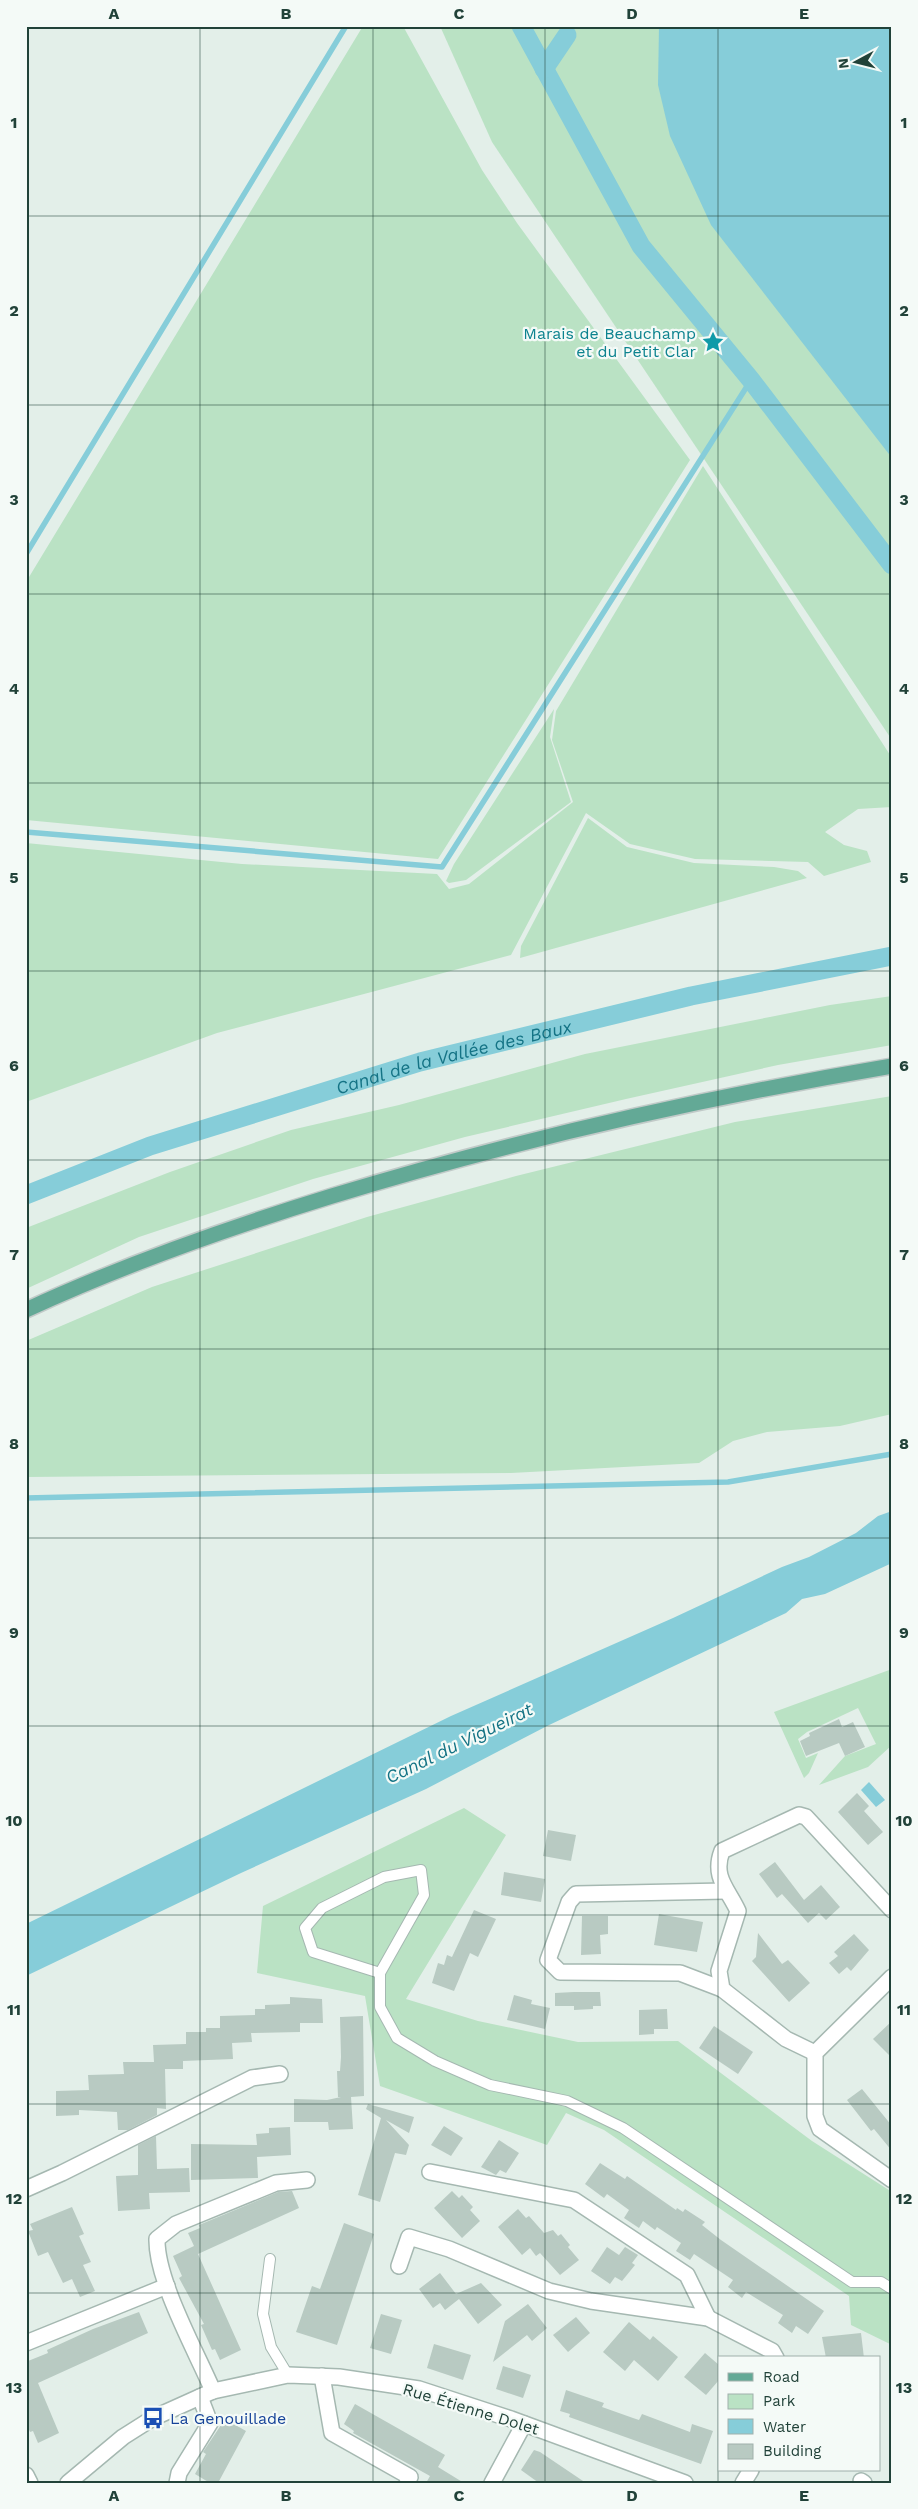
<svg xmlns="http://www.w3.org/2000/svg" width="918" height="2509" font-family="'Work Sans',sans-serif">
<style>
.green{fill:#bae2c4}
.water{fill:#86cdd9}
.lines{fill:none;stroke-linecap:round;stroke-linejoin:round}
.stream{stroke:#86cdd9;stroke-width:5.5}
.canal{stroke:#86cdd9;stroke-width:19}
.building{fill:#b8cac2}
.lane-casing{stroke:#a5b8b1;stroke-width:12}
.street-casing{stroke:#a5b8b1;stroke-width:18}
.primary-casing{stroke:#c1cac8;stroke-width:18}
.lane{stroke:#fff;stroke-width:10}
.street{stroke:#fff;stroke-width:15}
.primary{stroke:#63a996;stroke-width:15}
.grid{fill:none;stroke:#214239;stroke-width:1;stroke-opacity:0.55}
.labels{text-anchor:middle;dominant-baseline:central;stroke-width:4.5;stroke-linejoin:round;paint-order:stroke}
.culture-label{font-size:16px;fill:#0d838f;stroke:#f4faf7;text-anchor:end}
.street-label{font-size:16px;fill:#214239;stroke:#f4faf7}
.transit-label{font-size:16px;fill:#164399;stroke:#f4faf7;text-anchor:start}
.water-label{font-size:18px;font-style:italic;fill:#147385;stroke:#f4faf7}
.neatline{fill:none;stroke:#214239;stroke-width:2}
.grid-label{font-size:16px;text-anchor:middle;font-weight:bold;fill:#214239}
</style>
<rect width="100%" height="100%" fill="#e3efe9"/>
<!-- green -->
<g class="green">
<path d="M363,26h40l79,144 35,53 173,237 -252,399 -412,-39v-238z"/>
<path d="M440,26h452v714l-400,-598z"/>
<path d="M703,466l189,292v49l-34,2 -33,23 19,13 23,6 4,11 -47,14 -16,-14 -113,-3 -65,-15 -44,-31 -75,142 -294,78 -191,69v-259l216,21 195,10 12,15 20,-5 104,-82 -21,-62 4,-29z"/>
<path d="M554,709l-4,28 21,65 -105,78 -17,3 -3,-2 8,-17z"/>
<path d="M588,818l39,29 67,16 80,4 24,4 9,7 -287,80 1,-12z"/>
<path d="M892,996v49l-114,20 -152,34 -161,38 -152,42 -174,58 -113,52v-61l144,-56 121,-42 108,-25 186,-51 245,-49z"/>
<path d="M892,1096v318l-52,12 -73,6 -34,9 -34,22 -188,10 -485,4v-136l126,-54 215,-70 149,-41 219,-54z"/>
<path d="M892,1669v76l-24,22 -49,18 26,-29 31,-12 -18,-36 -51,24 -9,7 8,19 12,-5 -9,20 -5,5 -30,-66z"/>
<path d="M464,1808l42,27 -100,164 72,22 100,21 100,-1 134,100 80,51v153l-41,-20 -2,-29 -245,-166 -38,-17 -19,32 -167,-59 -15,-90 -108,-23 6,-67z"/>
</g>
<!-- water -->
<g class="water">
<path d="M659,26h233v432l-181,-233 -41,-89 -12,-51z"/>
<path d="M892,1511v52l-67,31 -23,5 -16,14 -239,113 -121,63 -185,84 -215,103v-52l425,-208 222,-98 109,-51 27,-10 47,-24 22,-17z"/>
<path d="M869,1782l16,18 -9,7 -15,-17z"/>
</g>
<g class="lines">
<!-- stream -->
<g class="stream">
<path d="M26,554l320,-528"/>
<path d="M26,832l416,35 309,-487"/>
<path d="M26,1498l702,-16 164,-28"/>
</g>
<!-- canal -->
<g class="canal">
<path d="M521,26l120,220 110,134 141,185"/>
<path d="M544,69l23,-34"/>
<path id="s1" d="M26,1195l124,-49 270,-84 271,-66 201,-40"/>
</g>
</g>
<!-- building -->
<g class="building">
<path d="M839,1719l3,8 11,-5 12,25 -20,9 -6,-13 -33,13 -6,-15 10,-5 -1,-3z"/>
<path d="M857,1793l12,13 -5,5 19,21 -15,13 -30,-33z"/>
<path d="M548,1830l28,5 -5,26 -28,-5z"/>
<path d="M775,1862l29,38 17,-15 19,22 -14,13 -7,-7 -11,10 -26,-29 -5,4 -18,-24z"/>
<path d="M504,1872l41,7 -4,23 -40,-7z"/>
<path d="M474,1910l22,9 -18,38 -8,-4 -16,38 -22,-8 6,-20 6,2 3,-10 5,2z"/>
<path d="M659,1914l44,8 -6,30 -43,-7z"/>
<path d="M582,1916h26v18l-8,1 1,19 -20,1z"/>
<path d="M758,1933l24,31 6,-4 22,23 -21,19 -37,-41 4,-4z"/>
<path d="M854,1934l15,16 -18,21 -4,-4 -8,7 -10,-11 9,-7 -4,-4z"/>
<path d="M574,1992h26l1,14h-8v3l-19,1v-4h-19v-13z"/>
<path d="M514,1995l18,5 -1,4 19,4 -5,21 -38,-9z"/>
<path d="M290,1997l32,2 1,24h-23v9l-49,1 1,9 -20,1 1,16 -50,2v8h-18l1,40 -9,-1v7l-29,15h-10l-1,-18 -38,-2v5l-23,1v-25l33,-1 -1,-15 36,-1 -1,-12h31l-1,-17 33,-1v-12h20v-4h14v-12l35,-1v-6h10v-4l25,-1z"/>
<path d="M667,2009l1,20h-14v5l-15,1v-25z"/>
<path d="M363,2016l1,80 -13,1 2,32 -24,1 -1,-8h-34v-23l33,1 14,-3h-3l-1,-26h3l1,-14 -1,-40z"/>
<path d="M892,2021v37l-19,-19z"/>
<path d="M714,2026l39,26 -15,22 -39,-26z"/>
<path d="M862,2089l30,37v25l-18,-22 -3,2 -24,-31z"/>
<path d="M368,2104l46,13 -5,16 -23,-13 23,25 -3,10 -11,-2 -15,49 -22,-7 23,-77 -15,-9z"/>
<path d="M444,2126l19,12 -12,18 -20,-11z"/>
<path d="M290,2127l1,28 -34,2 1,21 -67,2v-36l66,1 -1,-11 13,-1v-5z"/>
<path d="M156,2136l1,33 32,-1 1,24 -41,1 1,16 -32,2 -2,-35 22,-1v-30z"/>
<path d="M499,2140l20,13 -13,20 -6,-3 -4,5 -15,-8z"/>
<path d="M600,2163l25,16 2,-3 49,34 1,-2 6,4 2,-3 20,13 -3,3 19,15 103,71 -16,23 -12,-8 -4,7 -14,-10 5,-8 -37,-23 -4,6 -14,-11 5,-7 -39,-26 -4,6 -14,-9 5,-8 -24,-16 -2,3 -12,-9 -4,7 -15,-10 5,-8 -22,-16 -3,4 -19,-14z"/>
<path d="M292,2191l7,17 -101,46 43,96 -21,10 -5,-11 -3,1 -11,-25 3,-1 -25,-46 3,-2 -9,-20 21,-10 -6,-13 12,-5 -1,-3 79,-33z"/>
<path d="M452,2191l7,7 3,-3 11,12 -3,3 10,11 -18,17 -28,-30z"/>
<path d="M72,2207l12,27 -5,2 12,26 -8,3 12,26 -15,6 -8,-18 -9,4 -15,-31 -10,4 -10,-25 5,-1 -3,-6z"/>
<path d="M518,2209l8,9 3,-2 15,17 9,-3 5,6 3,-2 9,11 -2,2 11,13 -19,15 -20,-22 -4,3 -6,-8 -8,7 -24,-28z"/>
<path d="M344,2223l30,11 -37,111 -41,-13 16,-46 8,3z"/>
<path d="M607,2247l12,8 6,-8 13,8 -6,8 3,2 -13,16 -7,-4 -5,7 -19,-13z"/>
<path d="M440,2273l16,21 25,-11 21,22 -24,19 -19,-25 -14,11 -5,-7 -7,5 -14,-19z"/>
<path d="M528,2304l19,24 -15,13 -5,-6 -34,27 12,-41z"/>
<path d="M139,2312l9,21 -110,50 21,50 -21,10 -5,-12 -3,1 -4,-9v-66l2,4 20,-8 -1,-3 46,-21z"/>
<path d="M381,2314l21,6 -11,34 -21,-6z"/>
<path d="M576,2317l14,16 -22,19 -15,-17z"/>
<path d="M629,2322l21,18 3,-4 25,21 -20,24 -24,-21 -9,11 -22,-19z"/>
<path d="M861,2333l3,25h-38l-4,-21z"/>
<path d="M434,2344l37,11 -8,25 -36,-12z"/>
<path d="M705,2353l14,12v15l-13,15 -22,-18z"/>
<path d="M503,2366l28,9 -8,23 -27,-9z"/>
<path d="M566,2390l38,13 -2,4 31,11 6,2 3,-6 48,18 2,-8 21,7 -12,33 -132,-47 1,-3 -10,-3z"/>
<path d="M355,2404l90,51 -7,12 26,16h-38l4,-7 -77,-43 1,-2 -10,-7z"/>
<path d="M225,2419l21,12 -28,52h-8l-15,-9 11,-20 -3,-2z"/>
<path d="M534,2450l6,2 46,31h-47l-18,-13z"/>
</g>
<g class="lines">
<!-- lane casing -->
<g class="lane-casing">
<g id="lane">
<path d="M380,1973l-67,-21 -8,-24 17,-20 62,-31 37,-7 3,25 -44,78v34l17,31 38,23 55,24 77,16 56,27 229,154h29l11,7"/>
<path d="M270,2259l-7,55 8,33 17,28"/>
</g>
</g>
<!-- street casing -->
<g class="street-casing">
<g id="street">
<path d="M892,1977l-77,76v63l5,13 72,51"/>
<path d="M722,1989l-42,-16 -120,-1 -12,-12 21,-58 7,-8 149,-3"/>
<path d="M815,2053l-29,-14 -64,-50 -3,-18 19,-60c-10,-22 -26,-34 -16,-60l77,-36 7,2 86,93"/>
<path d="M430,2172l144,28 113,75 21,43"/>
<path d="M26,2189l36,-16 190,-95 28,-4"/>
<path d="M399,2266l10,-29 40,12 100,42 42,10 117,17 64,33 4,7"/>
<path d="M26,2343l141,-57"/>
<path d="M322,2376l10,57 78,44 -3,6"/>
<path d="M213,2391c-17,-40 -57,-111 -56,-152l19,-15 100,-41 31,-3"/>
<path d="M26,2475l4,8"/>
<path d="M861,2481l3,2"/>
<path d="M68,2483l55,-46 30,-19 60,-27 75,-16 51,2 80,12 92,30 174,64"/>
<path d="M177,2483l2,-10 31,-50 -10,-26"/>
<path d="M492,2483l32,-59"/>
<path d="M743,2483l8,-13"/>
</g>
</g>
<!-- primary casing -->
<g class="primary-casing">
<path id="primary" d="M26,1310c99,-46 202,-82 306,-114 183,-56 370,-98 560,-130"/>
</g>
<!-- lane -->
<use href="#lane" class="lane"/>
<!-- street -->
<use href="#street" class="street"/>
<!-- primary -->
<use href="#primary" class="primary"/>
</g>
<!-- grid -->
<path class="grid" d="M200,26v2457M373,26v2457M545,26v2457M718,26v2457M26,216h866M26,405h866M26,594h866M26,783h866M26,971h866M26,1160h866M26,1349h866M26,1538h866M26,1726h866M26,1915h866M26,2104h866M26,2293h866"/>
<!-- icons -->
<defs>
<g id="sight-bare" transform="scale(1.725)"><path d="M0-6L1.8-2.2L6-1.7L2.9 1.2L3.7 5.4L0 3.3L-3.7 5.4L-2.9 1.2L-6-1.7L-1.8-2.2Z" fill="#0f9aa8" stroke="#f4faf7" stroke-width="2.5" paint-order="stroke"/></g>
<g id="bus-bare" transform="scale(1.725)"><path d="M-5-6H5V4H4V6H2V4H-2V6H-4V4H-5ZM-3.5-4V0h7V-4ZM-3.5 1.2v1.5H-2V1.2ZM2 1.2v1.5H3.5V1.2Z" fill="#1a4fb4" stroke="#f4faf7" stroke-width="2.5" paint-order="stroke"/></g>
</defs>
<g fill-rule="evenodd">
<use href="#sight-bare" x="713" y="342"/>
<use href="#bus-bare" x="153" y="2418"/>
</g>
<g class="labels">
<!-- culture labels -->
<g class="culture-label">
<text x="696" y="333">Marais de Beauchamp<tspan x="696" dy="18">et du Petit Clar</tspan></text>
</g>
<!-- street labels -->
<g class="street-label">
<text transform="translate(471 2409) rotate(17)">Rue Étienne Dolet</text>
</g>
<!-- transit labels -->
<g class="transit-label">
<text x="170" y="2418">La Genouillade</text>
</g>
<!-- water labels -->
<g class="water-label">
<text stroke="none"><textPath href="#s1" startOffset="450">Canal de la Vallée des Baux</textPath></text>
<text transform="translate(459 1743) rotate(-26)">Canal du Vigueirat</text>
</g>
</g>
<!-- border -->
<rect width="918" height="2509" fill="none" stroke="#f4faf7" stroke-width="55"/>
<!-- legend -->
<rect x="718" y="2356" width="162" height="115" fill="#f4faf7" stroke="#a0b0ab"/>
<rect x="728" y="2373" width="25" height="8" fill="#63a996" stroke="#a0b0ab"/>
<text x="763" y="2382" font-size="15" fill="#214239">Road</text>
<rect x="728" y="2394" width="25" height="15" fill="#bae2c4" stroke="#a0b0ab"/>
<text x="763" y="2406" font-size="15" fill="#214239">Park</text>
<rect x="728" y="2419" width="25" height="15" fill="#86cdd9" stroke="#a0b0ab"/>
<text x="763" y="2432" font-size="15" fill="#214239">Water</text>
<rect x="728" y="2444" width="25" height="15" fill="#b8cac2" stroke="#a0b0ab"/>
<text x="763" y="2456" font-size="15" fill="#214239">Building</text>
<!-- north arrow -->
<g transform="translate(856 62) rotate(263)" stroke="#f4faf7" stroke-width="4" paint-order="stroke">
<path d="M0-4L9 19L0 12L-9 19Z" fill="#214239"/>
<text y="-8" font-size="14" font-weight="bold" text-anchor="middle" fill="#214239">N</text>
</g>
<rect x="28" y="28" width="862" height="2454" class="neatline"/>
<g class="grid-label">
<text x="114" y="19">A</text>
<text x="286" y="19">B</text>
<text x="459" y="19">C</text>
<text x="632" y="19">D</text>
<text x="804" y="19">E</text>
<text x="14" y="128">1</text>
<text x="904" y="128">1</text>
<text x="14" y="316">2</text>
<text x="904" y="316">2</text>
<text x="14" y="505">3</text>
<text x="904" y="505">3</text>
<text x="14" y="694">4</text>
<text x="904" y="694">4</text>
<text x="14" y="883">5</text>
<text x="904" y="883">5</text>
<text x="14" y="1071">6</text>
<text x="904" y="1071">6</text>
<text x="14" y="1260">7</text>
<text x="904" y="1260">7</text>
<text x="14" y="1449">8</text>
<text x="904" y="1449">8</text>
<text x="14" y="1638">9</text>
<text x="904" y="1638">9</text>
<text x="14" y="1826">10</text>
<text x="904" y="1826">10</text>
<text x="14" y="2015">11</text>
<text x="904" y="2015">11</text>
<text x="14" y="2204">12</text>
<text x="904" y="2204">12</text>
<text x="14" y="2393">13</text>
<text x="904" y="2393">13</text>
<text x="114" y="2501">A</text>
<text x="286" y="2501">B</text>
<text x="459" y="2501">C</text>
<text x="632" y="2501">D</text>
<text x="804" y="2501">E</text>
</g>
</svg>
